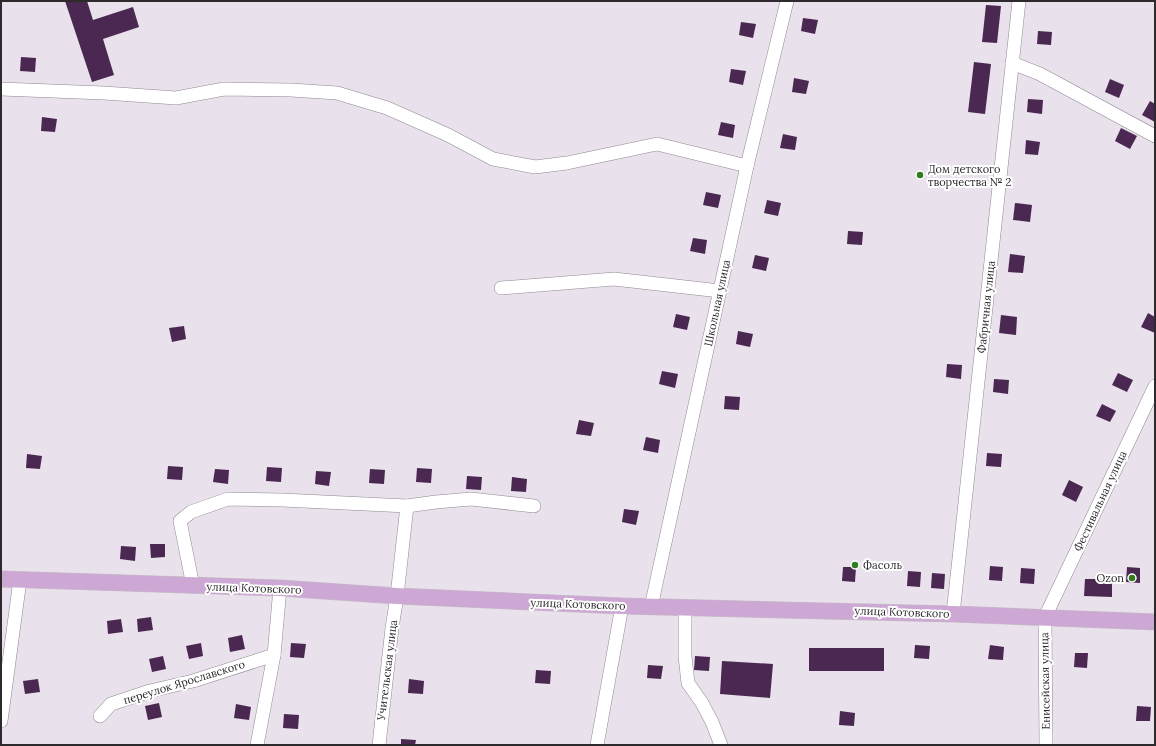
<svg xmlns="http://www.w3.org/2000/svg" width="1156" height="746" font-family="Lora,serif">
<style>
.building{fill:#4a2852}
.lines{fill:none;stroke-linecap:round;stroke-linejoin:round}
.minor-casing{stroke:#908892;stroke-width:14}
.major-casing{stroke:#c4c3c4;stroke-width:17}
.minor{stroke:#fff;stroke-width:13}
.major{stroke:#cda8d5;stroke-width:16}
.poi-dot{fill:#327b1f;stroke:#fff;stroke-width:1.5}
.labels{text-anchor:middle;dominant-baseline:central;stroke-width:4;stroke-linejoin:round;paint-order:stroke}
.poi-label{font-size:11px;fill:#2d292d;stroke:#fff;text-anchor:start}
.street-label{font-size:11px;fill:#2d292d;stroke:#fff}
</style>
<rect width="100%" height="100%" fill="#e9e1eb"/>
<!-- building -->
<g class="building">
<path d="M65,1h22l6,19 40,-13 6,20 -36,12 11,36 -22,7z"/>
<path d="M986,5l15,1 -4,37 -15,-1z"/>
<path d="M803,18l15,2 -3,14 -14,-3z"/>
<path d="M741,22l15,2 -3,14 -14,-3z"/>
<path d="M1038,31l14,1 -1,13 -14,-1z"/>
<path d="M21,57l15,1 -1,14 -15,-1z"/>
<path d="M974,62l17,2 -6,50 -17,-2z"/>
<path d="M731,69l15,2 -3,14 -14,-3z"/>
<path d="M794,78l15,3 -3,13 -14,-2z"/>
<path d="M1110,79l14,6 -5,13 -14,-6z"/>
<path d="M1028,99l15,1 -1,14 -15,-2z"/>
<path d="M1150,101l5,3v18l-13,-7z"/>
<path d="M42,117l15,2 -2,13 -14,-1z"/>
<path d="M721,122l14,3 -2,13 -15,-3z"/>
<path d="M1121,128l16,8 -7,13 -15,-8z"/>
<path d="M783,134l14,3 -2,13 -15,-2z"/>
<path d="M1026,140l14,2 -2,13 -13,-1z"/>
<path d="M706,192l15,3 -3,13 -15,-3z"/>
<path d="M767,200l14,3 -3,13 -14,-3z"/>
<path d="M1015,203l17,2 -2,17 -17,-2z"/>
<path d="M848,231l15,1 -1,13 -15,-1z"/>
<path d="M693,238l14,2 -2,14 -15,-3z"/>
<path d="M1010,254l15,2 -2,17 -15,-1z"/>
<path d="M755,255l14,3 -3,13 -14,-3z"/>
<path d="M1148,313l7,4v16l-14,-6z"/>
<path d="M676,314l14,3 -3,13 -14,-3z"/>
<path d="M1001,315l16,2 -1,18 -17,-2z"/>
<path d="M184,326l2,13 -14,3 -3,-14z"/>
<path d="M738,331l15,3 -3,13 -14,-3z"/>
<path d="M947,364l15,1 -1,14 -15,-2z"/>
<path d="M662,371l16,3 -3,14 -16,-4z"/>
<path d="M1118,373l15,7 -6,12 -15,-7z"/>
<path d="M994,379l15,1 -1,14 -15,-2z"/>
<path d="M725,396l15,1 -1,13 -15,-1z"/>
<path d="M1102,404l14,7 -6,11 -14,-6z"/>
<path d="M579,420l15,3 -3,13 -15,-2z"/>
<path d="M646,437l14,3 -2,13 -15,-3z"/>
<path d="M987,453l15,1 -1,13 -15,-1z"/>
<path d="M27,454l15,2 -2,13 -14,-1z"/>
<path d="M168,466l15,1 -1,13 -15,-1z"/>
<path d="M267,467l15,1 -1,14 -15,-1z"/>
<path d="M417,468l15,1 -1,14 -15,-1z"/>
<path d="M215,469l14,1 -1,14 -15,-2z"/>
<path d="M370,469l15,1 -1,14 -15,-1z"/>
<path d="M316,471l15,1 -2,14 -14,-2z"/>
<path d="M467,476l15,1 -1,13 -15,-1z"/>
<path d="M512,477l15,2 -1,13 -15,-1z"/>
<path d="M1069,480l14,7 -7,15 -14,-7z"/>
<path d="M624,509l15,2 -3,14 -14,-3z"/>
<path d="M150,544h15v13l-14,1z"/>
<path d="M121,546l15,1 -1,14 -15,-2z"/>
<path d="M990,566l13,1 -1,14 -13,-1z"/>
<path d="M843,567h13l-1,15 -13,-1z"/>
<path d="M1127,567l13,1v15l-14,-1z"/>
<path d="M1021,568l14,1 -1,15 -14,-1z"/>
<path d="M908,571l13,1 -1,15 -13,-1z"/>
<path d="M932,573l13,1 -1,15 -13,-1z"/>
<path d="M1085,579h27v18l-28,-1z"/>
<path d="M151,617l2,13 -15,2 -1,-13z"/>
<path d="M121,619l2,13 -15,2 -1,-13z"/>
<path d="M242,635l3,14 -15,3 -2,-14z"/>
<path d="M201,643l2,13 -14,3 -3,-13z"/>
<path d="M291,643l15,1 -2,14 -14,-1z"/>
<path d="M915,645l15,1 -1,13 -15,-1z"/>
<path d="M990,645l14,2 -1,13 -15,-1z"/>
<rect x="809" y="648" width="75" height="23"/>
<path d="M1075,653h13l-1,15 -13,-1z"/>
<path d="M163,656l3,13 -14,3 -3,-13z"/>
<path d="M695,656l15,1 -1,14 -15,-1z"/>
<path d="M722,661l51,3 -3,34 -50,-4z"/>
<path d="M648,665l15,1 -2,13 -14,-1z"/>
<path d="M536,670l15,1 -1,13 -15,-1z"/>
<path d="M38,679l2,13 -15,2 -2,-13z"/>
<path d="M409,679l15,2 -1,13 -15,-1z"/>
<path d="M159,703l3,14 -14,3 -3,-14z"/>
<path d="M236,704l15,3 -2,13 -15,-2z"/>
<path d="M1137,706l14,1 -1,14h-14z"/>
<path d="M840,711l15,2 -1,13 -15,-1z"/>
<path d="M284,714l15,1 -1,14 -15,-1z"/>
<path d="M401,739l15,1 -1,5h-14z"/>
</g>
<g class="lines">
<!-- minor casing -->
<g class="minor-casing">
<g id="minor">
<path d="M1012,63l28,11 115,62"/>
<path d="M1,89l103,4 72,5 48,-9 67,1 46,3 50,15 61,27 45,24 42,8 32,-4 90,-19 90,22"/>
<path d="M501,288l113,-9 106,12"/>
<path d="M193,586l-13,-65 11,-9 37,-13 54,1 125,6 29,-4 35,-3 63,7"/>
<path d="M651,607l96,-441 40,-165"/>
<path d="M685,607v49l3,27 14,20 10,19 9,23"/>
<path d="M953,614l66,-613"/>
<path d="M100,716l11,-12 39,-13 43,-10 81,-26"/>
<path d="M1,721l19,-141"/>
<path d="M257,745l17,-90 6,-67"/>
<path d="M379,745l13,-117 5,-32 10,-90"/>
<path d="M597,745l25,-139"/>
<path d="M1046,745l-1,-128 110,-231"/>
</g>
</g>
<!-- major casing -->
<g class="major-casing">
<path id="major" d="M1,579l279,9 117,8 225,10 331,8 202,8"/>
</g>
<!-- minor -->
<use href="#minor" class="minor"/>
<!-- major -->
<use href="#major" class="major"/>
</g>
<!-- markers -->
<g class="poi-dot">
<circle cx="920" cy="175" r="4"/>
<circle cx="855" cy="565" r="4"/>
<circle cx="1132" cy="578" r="4"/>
</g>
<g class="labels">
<!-- poi labels -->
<g class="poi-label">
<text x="928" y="169">Дом детского<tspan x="928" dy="13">творчества № 2</tspan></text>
<text x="863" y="565">Фасоль</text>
<text x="1124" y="578" text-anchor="end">Ozon</text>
</g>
<!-- street labels -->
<g class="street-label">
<text transform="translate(717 303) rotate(-78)">Школьная улица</text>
<text transform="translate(986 307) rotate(-84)">Фабричная улица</text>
<text transform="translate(1100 501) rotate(-65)">Фестивальная улица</text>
<text transform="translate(254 588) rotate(2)">улица Котовского</text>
<text transform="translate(578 604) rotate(2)">улица Котовского</text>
<text transform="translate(902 612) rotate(2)">улица Котовского</text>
<text transform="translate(387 670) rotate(-83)">Учительская улица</text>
<text transform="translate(1045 681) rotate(-91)">Енисейская улица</text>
<text transform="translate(184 682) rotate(-17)">переулок Ярославского</text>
</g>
</g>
<!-- border -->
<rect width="1156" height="746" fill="none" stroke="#2d292d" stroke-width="4"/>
</svg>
